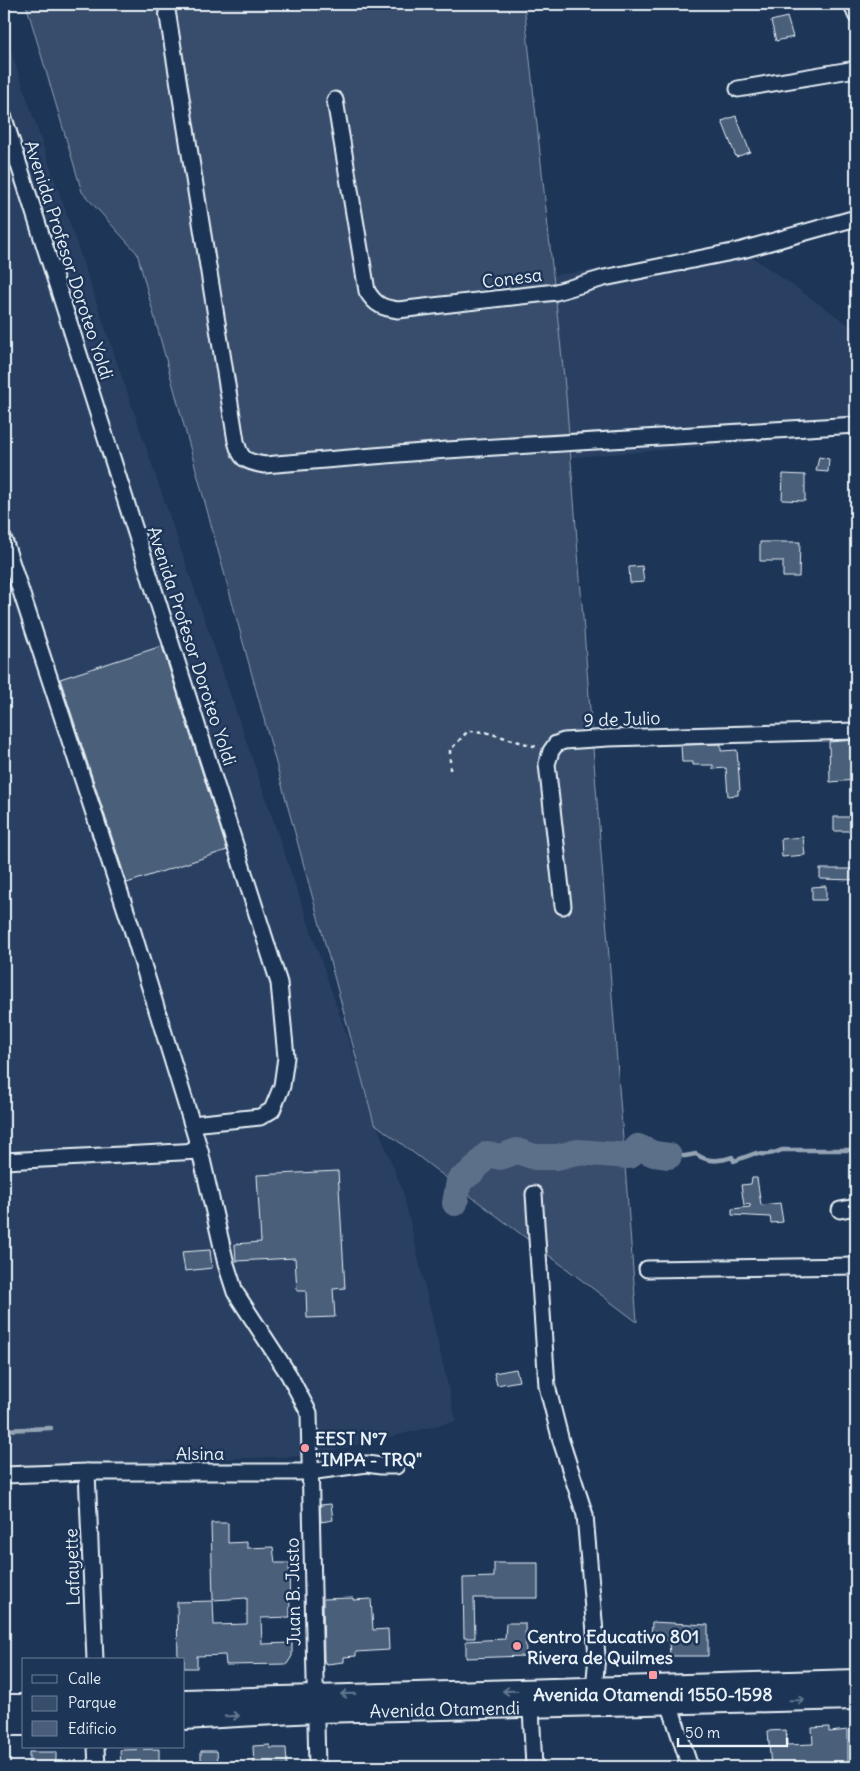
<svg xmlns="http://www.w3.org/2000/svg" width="860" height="1771" font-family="Delius,sans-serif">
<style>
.built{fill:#2a4162}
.green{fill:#374d6c;stroke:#909fb2}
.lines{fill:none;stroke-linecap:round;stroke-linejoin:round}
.stream{stroke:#95a4b5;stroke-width:4.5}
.river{stroke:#5d7089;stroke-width:26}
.building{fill:#495e7a;stroke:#e8f1f8}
.minor-casing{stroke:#e8f1f8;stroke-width:19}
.major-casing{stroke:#e8f1f8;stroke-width:24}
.path{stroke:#e8f1f8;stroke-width:2.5;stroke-dasharray:4 4;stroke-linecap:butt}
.minor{stroke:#1d3557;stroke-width:15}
.major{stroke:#1d3557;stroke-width:20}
.oneway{stroke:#64778f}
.poi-dot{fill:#ff9aa2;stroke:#1d3557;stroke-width:2}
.labels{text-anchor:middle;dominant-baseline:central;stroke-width:5;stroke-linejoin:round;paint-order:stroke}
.street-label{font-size:18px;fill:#e8f1f8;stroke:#1d3557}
.poi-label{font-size:18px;font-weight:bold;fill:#e8f1f8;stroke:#1d3557;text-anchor:start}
</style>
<rect width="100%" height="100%" fill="#1d3557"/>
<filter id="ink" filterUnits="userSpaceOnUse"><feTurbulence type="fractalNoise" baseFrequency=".02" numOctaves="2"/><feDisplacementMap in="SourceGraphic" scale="10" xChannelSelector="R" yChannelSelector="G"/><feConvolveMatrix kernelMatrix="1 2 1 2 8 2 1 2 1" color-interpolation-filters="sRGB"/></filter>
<g filter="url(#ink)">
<!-- built -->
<g class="built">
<path d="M4,31l377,1105 22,56 53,229 -146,35 -306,10z"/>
<path d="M742,250l114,80v104l-621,51 164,-189z"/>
</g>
<!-- green -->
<path class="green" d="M26,4h498l42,392 71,926 -263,-199 -237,-870 -55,-61z"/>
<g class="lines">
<!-- stream -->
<g class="stream">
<path d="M669,1156h16l11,-2c11,8 23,8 36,3l2,4 22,-8c8,3 19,0 26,-3h74"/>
<path d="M4,1430l47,-2"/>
</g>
<!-- river -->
<path class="river" d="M455,1203l4,-22 13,-9 16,-18 12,3 17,-6 18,6h22l20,-5 52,4 9,-9 16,7 15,2"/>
</g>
<!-- building -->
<g class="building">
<path d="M787,17l6,20 -17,4 -5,-20z"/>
<path d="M736,116l14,36 -14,5 -14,-36z"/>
<path d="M819,457l10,2 -1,13 -12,-1z"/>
<path d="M783,474l22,1v26l-23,-1z"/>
<path d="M760,542h40l-1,35h-16v-16h-23z"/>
<path d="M642,566l2,16 -14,1 -1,-16z"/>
<path d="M162,646l65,204 -100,33 -67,-204z"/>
<path d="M856,740v40l-26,2 -1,-40z"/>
<path d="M721,744v7l16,-1 3,40h-2v5l-10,1 -2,-28 -13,1v-4h-20v-3h-11l-1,-17z"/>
<path d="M834,817h21l-1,14h-20z"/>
<path d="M803,837l2,18 -23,2 -1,-18z"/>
<path d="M820,869h36v11l-36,-1z"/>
<path d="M826,886v14h-14v-13z"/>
<path d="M338,1171l7,117 -12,1 2,28 -28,1 -1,-27h-9l-2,-33 -59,3 -1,-17 26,-2 -4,-67z"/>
<path d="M752,1178h5l4,27 19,-2 3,19 -12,1 -1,-6 -38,-2v-6l18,-2v-3l-6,1 -3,-20 10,-1z"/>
<path d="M210,1250l2,18 -27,3 -3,-19z"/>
<path d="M516,1369l3,12 -22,4 -3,-12z"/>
<path d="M331,1504l2,16 -12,2 -1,-17z"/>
<path d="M211,1523h17v20l19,-1v6l26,-1 2,16h14l1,54 -29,1 1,26 30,-1v13l-5,8 -61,1 -1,-10 -28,1v12h-13v-8h-6l-1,-58 36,-1 1,24 33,-1v-26l-34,2z"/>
<path d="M494,1563h44v35h-64l1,40h-11l-1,-60 31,-1z"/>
<path d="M353,1598v2l18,-1 2,31 15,-1 1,21 -33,2v4l-12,1v5l-17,2 -3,-3 -1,-62z"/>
<path d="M652,1622l56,3v31h-38l-1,-16h-18z"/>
<path d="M506,1623h19l1,33 -60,2v-17l39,-2z"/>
<path d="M829,1727v5l19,-2v37h-77l-3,-36 18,-1 1,15 26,-1 -1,-16z"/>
<path d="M270,1745v3h16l1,17h-5v2h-28l-1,-21z"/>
<path d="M159,1749v18h-19v-2l-19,1 -1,-16z"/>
<path d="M201,1751h16l1,16h-17z"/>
<path d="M29,1752h27v15h-19v-2h-8z"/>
</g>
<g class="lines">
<!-- minor casing -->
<g class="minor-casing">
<g id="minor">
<path d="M166,4l70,437c5,20 10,20 28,24l183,-15 409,-25"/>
<path d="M852,4l4,11"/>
<path d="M738,89l118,-20"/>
<path d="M335,100l32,191c8,14 16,17 31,19l158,-18 48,-14 138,-28 114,-32"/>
<path d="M4,118l275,865 7,74 -4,29 -10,24 -12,7 -68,7"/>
<path d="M4,540l128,389 60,195 8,27 26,113 9,28 54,83 20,38 8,354"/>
<path d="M563,906l-16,-142 4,-13 5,-7 8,-3 44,-3 248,-7"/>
<path d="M4,1161l196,-10"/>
<path d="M534,1194l13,192 14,55 24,74 12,141 -3,33"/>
<path d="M840,1210l16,-3"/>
<path d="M647,1269l209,-3"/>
<path d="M87,1472l8,188"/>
<path d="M4,1475l83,-3h222l58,-8 14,2h15"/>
<path d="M669,1703l21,64"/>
<path d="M531,1708l3,59"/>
<path d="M96,1747l1,20"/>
</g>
</g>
<!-- major casing -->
<g class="major-casing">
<g id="major">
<path d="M184,1700l672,-20"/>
<path d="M4,1705h20"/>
<path id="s1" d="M184,1719l131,-7 541,-13"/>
<path d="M4,1725h20"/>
</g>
</g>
<!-- path -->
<path class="path" d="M450,770v-20l18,-19 17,1 52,15"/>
<!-- minor -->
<use href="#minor" class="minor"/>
<!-- major -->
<use href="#major" class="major"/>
</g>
<!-- one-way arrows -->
<defs><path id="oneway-shaft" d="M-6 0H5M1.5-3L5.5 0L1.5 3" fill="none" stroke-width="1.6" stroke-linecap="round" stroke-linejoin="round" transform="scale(1.25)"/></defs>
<g class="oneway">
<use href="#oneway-shaft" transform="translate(510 1691) rotate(179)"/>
<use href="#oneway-shaft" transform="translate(348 1694) rotate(179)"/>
<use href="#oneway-shaft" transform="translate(797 1700) rotate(-1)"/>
<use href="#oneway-shaft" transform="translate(232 1716) rotate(-3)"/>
</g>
</g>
<!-- markers -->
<g class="poi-dot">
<circle cx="305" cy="1448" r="5"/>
<circle cx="517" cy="1646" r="5"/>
<rect x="648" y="1670" width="10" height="10" rx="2.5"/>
</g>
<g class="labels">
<!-- street labels -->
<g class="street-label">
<text transform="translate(69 260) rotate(72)">Avenida Profesor Doroteo Yoldi</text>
<text transform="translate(512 278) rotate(-7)">Conesa</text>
<text transform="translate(192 646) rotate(72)">Avenida Profesor Doroteo Yoldi</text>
<text transform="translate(622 719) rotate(-2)">9 de Julio</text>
<text x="200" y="1453">Alsina</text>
<text transform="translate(72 1567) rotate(-92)">Lafayette</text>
<text transform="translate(293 1592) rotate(-91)">Juan B. Justo</text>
<text stroke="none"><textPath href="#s1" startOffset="261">Avenida Otamendi</textPath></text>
</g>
<!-- poi labels -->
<g class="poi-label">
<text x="315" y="1438">EEST N°7<tspan x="315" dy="21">"IMPA - TRQ"</tspan></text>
<text x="527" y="1636">Centro Educativo 801<tspan x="527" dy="21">Rivera de Quilmes</tspan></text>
<text x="653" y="1694" text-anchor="middle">Avenida Otamendi 1550-1598</text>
</g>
</g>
<!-- margin -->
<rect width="860" height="1771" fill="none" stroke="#1d3557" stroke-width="20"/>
<rect x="10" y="10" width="840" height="1751" fill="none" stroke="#e8f1f8" stroke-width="2" filter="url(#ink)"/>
<!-- legend -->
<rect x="22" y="1658" width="162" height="90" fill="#1d3557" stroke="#6e8097"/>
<rect x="32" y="1675" width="25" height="8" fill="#1d3557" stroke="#6e8097"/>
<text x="68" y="1684" font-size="15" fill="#e8f1f8">Calle</text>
<rect x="32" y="1696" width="25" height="15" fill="#374d6c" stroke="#6e8097"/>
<text x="68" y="1708" font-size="15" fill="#e8f1f8">Parque</text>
<rect x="32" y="1721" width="25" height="15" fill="#495e7a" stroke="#6e8097"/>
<text x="68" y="1734" font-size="15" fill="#e8f1f8">Edificio</text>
<!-- scale -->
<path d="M678 1738v8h109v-8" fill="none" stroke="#e8f1f8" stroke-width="2.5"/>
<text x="685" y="1738" font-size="15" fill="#e8f1f8" stroke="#1d3557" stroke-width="4" paint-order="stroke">50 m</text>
</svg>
